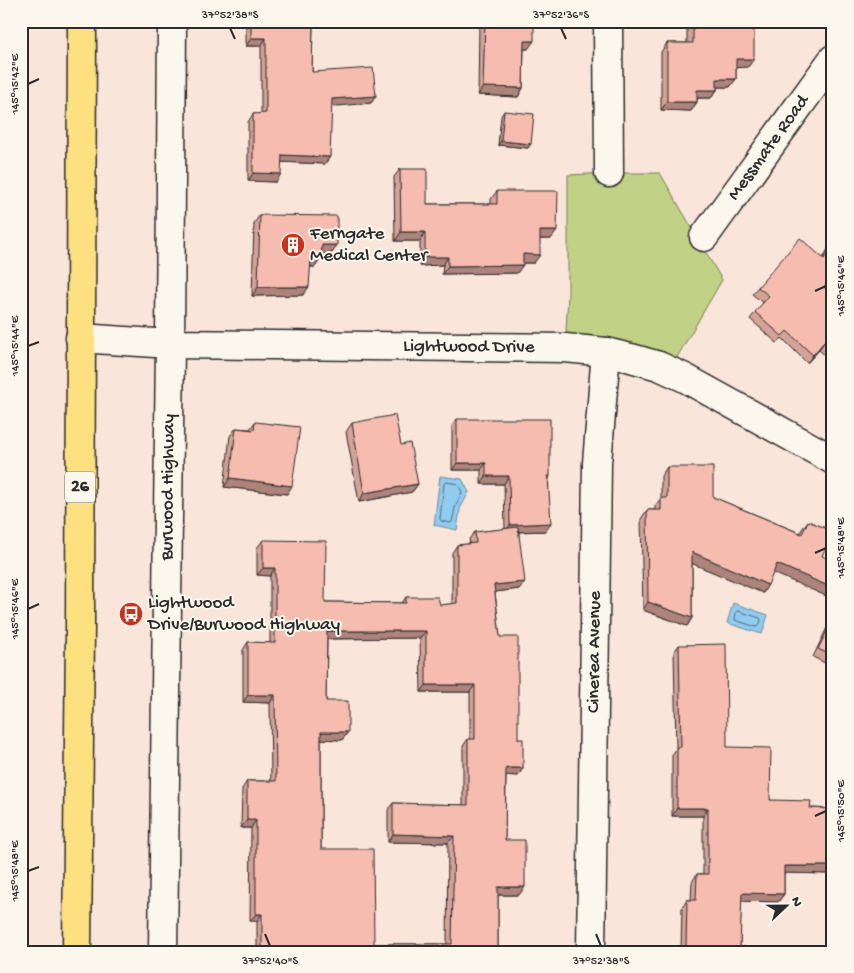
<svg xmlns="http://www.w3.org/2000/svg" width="854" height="973" font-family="'Gochi Hand',sans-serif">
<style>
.green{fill:#c1d185;stroke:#767e58}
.water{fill:#90cbf0;stroke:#688ba1}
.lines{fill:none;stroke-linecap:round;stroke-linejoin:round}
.shore{stroke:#536b7a;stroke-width:1}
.street-casing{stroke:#2b2b2b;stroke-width:31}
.highway-casing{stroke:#2b2b2b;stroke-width:31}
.street{stroke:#fbf7ec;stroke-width:28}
.highway{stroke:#fde080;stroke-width:28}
.wall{fill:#d4a297;stroke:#2b2b2b;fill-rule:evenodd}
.shaded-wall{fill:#ad847b;stroke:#2b2b2b}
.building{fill:#f7bcb0;stroke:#2b2b2b;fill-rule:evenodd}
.ticks{fill:none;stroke:#2b2b2b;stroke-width:2}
.labels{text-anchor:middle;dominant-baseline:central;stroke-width:4;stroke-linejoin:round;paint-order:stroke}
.shield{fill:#fbf7ec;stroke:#696865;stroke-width:1}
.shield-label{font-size:18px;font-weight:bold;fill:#2b2b2b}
.street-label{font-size:19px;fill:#2b2b2b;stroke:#fbf7ec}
.poi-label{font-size:19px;fill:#2b2b2b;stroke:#fbf7ec;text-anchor:start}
.neatline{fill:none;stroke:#2b2b2b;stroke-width:2}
.ticks-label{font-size:12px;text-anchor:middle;fill:#2b2b2b}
</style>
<rect width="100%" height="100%" fill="#fae5da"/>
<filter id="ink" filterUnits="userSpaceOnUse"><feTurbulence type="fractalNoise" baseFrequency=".02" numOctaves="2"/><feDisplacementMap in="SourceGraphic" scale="10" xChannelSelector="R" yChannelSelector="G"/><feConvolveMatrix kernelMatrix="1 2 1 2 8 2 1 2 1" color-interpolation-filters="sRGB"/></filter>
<g filter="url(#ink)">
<!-- green -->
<path class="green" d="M609,173h51l62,107 -53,91 -104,-23 3,-53v-120z"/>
<!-- water -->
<g class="water">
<path d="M440,476l22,3 7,13 -9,17 -3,21 -23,-5z"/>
<path d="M733,603l35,12 -6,19 -35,-11z"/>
</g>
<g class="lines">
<!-- shore -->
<g class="shore">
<path d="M447,482l11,2 4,8 -7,16 -3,14 -2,1 -9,-2 -1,-2 4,-35z"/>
<path d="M738,611l22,7 1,2 -2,6 -3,1 -21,-7 1,-8z"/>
</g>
<!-- street casing -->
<g class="street-casing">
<g id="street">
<path d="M608,21l1,152"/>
<path id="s1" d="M704,237l129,-178"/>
<path id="s2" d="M80,338l90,6 395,4 41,4 25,6 28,8 26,12 148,82"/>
<path id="s3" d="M163,952l7,-608 2,-323"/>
<path id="s4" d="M591,952l6,-489 9,-111"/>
</g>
</g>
<!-- highway casing -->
<g class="highway-casing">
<path id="highway" d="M77,952l3,-323 2,-608"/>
</g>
<!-- street -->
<use href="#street" class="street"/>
<!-- highway -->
<use href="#highway" class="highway"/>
</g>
<!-- wall -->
<g class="wall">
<path d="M246,21h67l-1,51 64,24 -5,7 -40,3 -6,58 -43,-2 -6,20 -28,-1v-59l5,-8h8v-68h-15z"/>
<path d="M479,21h55l-6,28h-4l-1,39 -5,9 -40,-2z"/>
<path d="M687,21h63l-2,46h-12v12l-6,8h-13v3l-6,8h-14v4l-6,9 -30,-1v-58l6,-9h20z"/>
<path d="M504,111l24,37 -30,-3 3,-29z"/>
<path d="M400,169l27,35h64v-5l6,-8 54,48h-11l-6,24h-11l-6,10 -75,1 1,-9 -23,1v-25h-25l-1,-64z"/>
<path d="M260,215l77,30 -5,8h-11v5l-6,9h-5l-7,28 -51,1 2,-73z"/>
<path d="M833,240v39l-8,9 8,7v68l-14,-13 -12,13 -25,-25 -5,5 -27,-24 13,-16 -11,-9 6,-7 65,-29z"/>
<path d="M457,419l93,57 -1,3 -3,52 -27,1v57l-24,3 5,45 23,131 -5,8 -12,-1 -1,65 14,55h-21v56l18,1h-259v-31h-7l1,-93h-10l1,-39 5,-8h24l-1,-78 -27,-1v-52l5,-8 22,1v-67l-13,-1v-27l6,-8 62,62 77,1 4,-6 34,8 12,-1v-51l5,-8 13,-1 -1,-5 6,-7 30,-3 -1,-45h-23v-14h-29v-44zM420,638l1,54h49v47h-2l-5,7v59l-70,-2 -5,7v32l60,1 -1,101h-73l-53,-95v-110l21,1 6,-8 -22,-31 1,-62z"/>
<path d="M255,422l32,72 -63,-7 6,-51 6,-8 14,1z"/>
<path d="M352,423l49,22 17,39 -6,8 -53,10 -13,-70z"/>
<path d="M667,467l46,30 87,36 2,-4 6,-8 25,10 -60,42 -10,20 -71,-30v55l-5,8 -44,-16 -2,-91 6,-9h8v-4l6,-8v-22z"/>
<path d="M833,615v52l-20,-10z"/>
<path d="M679,645l48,102 43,53 40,8 23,1v65l-49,-1v21l-6,8 -37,-1 -1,46 5,5h-67l3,-4 1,-40 5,-8h4l1,-18 5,-8h6v-58h-31v-61l4,-6 -2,-97z"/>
</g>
<!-- shaded-wall -->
<g class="shaded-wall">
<path d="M251,38h15l-5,8h-15z"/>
<path d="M524,41h10l-6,8h-9z"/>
<path d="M736,59h18l-6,8 -18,1z"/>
<path d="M717,79h19l-6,8h-19z"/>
<path d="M483,87l40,1 -5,9 -40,-2z"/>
<path d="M697,90h20l-6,8h-20z"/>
<path d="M376,96l-5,7 -45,4 6,-8z"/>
<path d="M667,102h30l-6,9 -30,-1z"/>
<path d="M501,141l30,3 -3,4 -30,-3z"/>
<path d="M282,155l48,2 -5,7 -48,-2z"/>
<path d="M253,173l28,1 -5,8 -28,-1z"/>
<path d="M540,231h17l-6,8h-17z"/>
<path d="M401,232h24l-5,9h-25z"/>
<path d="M322,245h15l-5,8 -16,1z"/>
<path d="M523,254l17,1 -6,8h-17z"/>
<path d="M425,257h23l-5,8 -23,1z"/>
<path d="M311,258h10l-6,9 -10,-1z"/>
<path d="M523,265l-6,8 -75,1 6,-8z"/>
<path d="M258,287h51l-6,8 -51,1z"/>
<path d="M824,342l-5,8 -12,13 6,-8z"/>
<path d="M457,463h29l-5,7h-29z"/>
<path d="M486,476h23l-5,8h-23z"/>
<path d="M230,478l62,8 -5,8 -63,-7z"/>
<path d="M418,484l-6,8 -53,10 5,-9z"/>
<path d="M551,523l-5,8 -41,1 5,-7z"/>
<path d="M692,552l76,33 -5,8 -77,-32z"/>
<path d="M777,564l56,24v11l-62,-27z"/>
<path d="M263,568h12l-5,8 -13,-1z"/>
<path d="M525,582l-6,7 -31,4 6,-8z"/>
<path d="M648,602l44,16 -5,8 -44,-16z"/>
<path d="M327,631h99l-6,7 -99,1z"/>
<path d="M426,685h49l-5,7h-49z"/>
<path d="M248,695h27l-5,8 -27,-1z"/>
<path d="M321,732h27l-6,8 -26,-1z"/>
<path d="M506,768h17l-5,8 -18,-1z"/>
<path d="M677,808h31l-5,8h-31z"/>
<path d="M247,820h9l-5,8h-10z"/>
<path d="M393,834l61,2 -6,7 -60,-1z"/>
<path d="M784,866h49v8l-54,-1z"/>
<path d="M498,887h27l-6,8h-26z"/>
<path d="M742,893l42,1 -6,8 -42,-1z"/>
<path d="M256,914h6l-5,7h-7z"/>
</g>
<!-- building -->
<g class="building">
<path d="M251,21h62l-1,51 61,-4 3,28 -44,3 -2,58 -48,-2 -1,19 -28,-1v-59l13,-1v-75h-15z"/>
<path d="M485,21h49v20h-10l-1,47 -40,-1z"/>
<path d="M693,21h57l1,8h3v30h-18v20h-19v11h-20v12h-30v-59h26z"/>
<path d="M504,111l30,3 -3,30 -30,-3z"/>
<path d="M400,169h27v35h70v-13h61l-1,40h-17v24l-17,-1v11l-75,1v-9h-23v-25h-24z"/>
<path d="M260,215l77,1v29h-15l-1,13h-10l-2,29h-51z"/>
<path d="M800,238l24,21 9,-17v36l-9,9 9,8v55l-9,-8 -11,13 -26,-24 -5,5 -27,-24 14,-16 -11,-9z"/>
<path d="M395,415l6,30 9,-2 8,41 -54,9 -12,-70z"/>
<path d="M457,419h93v57h-2l3,47 -41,2 -1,-49h-23v-13h-29z"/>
<path d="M255,422l45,5 -8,59 -62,-8 6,-50 18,2z"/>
<path d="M667,467h46v30l89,37 6,-13 25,10 -11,25 11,5v27l-56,-24 -9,21 -76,-33v66l-44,-16 -1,-92h14v-12h6z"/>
<path d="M518,527l7,55 -31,3 6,52h18v102h5v29h-17l-1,72h20v47h-27v64h18v1h-254v-38h-6v-94h-9v-39h29l-1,-86h-27v-53l27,1v-75h-12v-28l63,1 -1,61 81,1v-6h32l2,8 17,-2v-58l19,-2 -1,-11zM327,631h99v54h49v54h-7v66l-75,-2v31l61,2 -2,108h-78l-1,-95h-52v-117h27v-31h-22z"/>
<path d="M833,619v37l-15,-7z"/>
<path d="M726,644l1,103 44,1 -1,52 41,1 -1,7 23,1v57h-49v28l-42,-1 -2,54h5v5h-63v-5h4l1,-47h9l1,-26h11v-66h-31v-61h4l-2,-102z"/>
</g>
</g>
<!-- ticks -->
<path class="ticks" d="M230,28l5,11M561,28l5,11M28,84l11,-5M815,291l11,-5M28,346l11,-4M815,553l11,-5M28,609l11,-5M815,816l11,-5M28,871l11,-4M265,934l5,12M596,934l5,12"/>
<!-- icons -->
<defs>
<g id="building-disc" transform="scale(1.25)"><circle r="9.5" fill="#c8321e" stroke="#fbf7ec"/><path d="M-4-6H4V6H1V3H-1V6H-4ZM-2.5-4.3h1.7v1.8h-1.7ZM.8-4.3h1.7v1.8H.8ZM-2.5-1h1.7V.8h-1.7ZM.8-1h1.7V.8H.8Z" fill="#fff"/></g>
<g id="bus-disc" transform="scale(1.25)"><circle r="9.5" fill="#c8321e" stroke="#fbf7ec"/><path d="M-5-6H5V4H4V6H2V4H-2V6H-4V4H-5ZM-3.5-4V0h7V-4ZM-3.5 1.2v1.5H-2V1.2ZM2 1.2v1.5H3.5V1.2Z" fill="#fff"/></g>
</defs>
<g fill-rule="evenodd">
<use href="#building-disc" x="293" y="245"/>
<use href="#bus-disc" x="131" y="614"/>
</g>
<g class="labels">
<!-- shield labels -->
<rect class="shield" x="65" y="471.5" width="30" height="31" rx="4"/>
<g class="shield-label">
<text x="80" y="487">26</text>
</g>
<!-- street labels -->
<g class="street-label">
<text stroke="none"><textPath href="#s1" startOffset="110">Messmate Road</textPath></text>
<text stroke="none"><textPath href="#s2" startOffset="389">Lightwood Drive</textPath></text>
<text stroke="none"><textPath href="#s3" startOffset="465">Burwood Highway</textPath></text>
<text stroke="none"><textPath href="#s4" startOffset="300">Cinerea Avenue</textPath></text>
</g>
<!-- poi labels -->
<g class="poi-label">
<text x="310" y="234">Ferngate<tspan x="310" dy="22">Medical Center</tspan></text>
<text x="148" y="603">Lightwood<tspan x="148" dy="22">Drive/Burwood Highway</tspan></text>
</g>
</g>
<!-- margin -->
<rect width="854" height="973" fill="none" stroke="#fbf7ec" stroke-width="55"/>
<!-- north arrow -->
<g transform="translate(786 906) rotate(68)" stroke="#fbf7ec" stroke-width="4" paint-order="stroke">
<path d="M0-4L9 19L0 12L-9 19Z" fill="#2b2b2b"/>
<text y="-8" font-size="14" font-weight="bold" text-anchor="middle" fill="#2b2b2b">N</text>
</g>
<rect x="28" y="28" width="798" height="918" class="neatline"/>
<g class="ticks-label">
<text x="230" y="18">37°52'38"S</text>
<text x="561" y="18">37°52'36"S</text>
<text transform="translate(14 84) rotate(-90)" y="4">145°15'42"E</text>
<text transform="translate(840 286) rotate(-90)" y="4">145°15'46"E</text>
<text transform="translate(14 346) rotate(-90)" y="4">145°15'44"E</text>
<text transform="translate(840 548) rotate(-90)" y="4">145°15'48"E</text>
<text transform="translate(14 609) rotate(-90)" y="4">145°15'46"E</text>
<text transform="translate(840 811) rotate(-90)" y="4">145°15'50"E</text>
<text transform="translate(14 871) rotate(-90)" y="4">145°15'48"E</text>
<text x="270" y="964">37°52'40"S</text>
<text x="601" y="964">37°52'38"S</text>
</g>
</svg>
